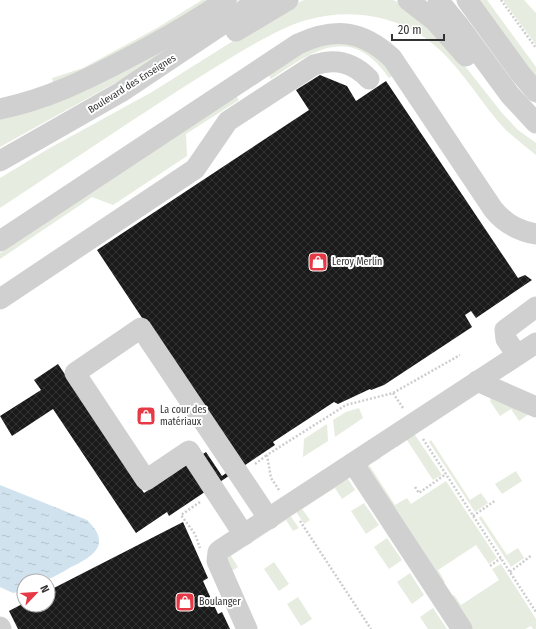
<svg xmlns="http://www.w3.org/2000/svg" width="536" height="629" font-family="'Fira Sans Condensed',sans-serif">
<style>
.green{fill:#e6ecdf}
.water{fill:url(#water-ripples)}
.building{fill:url(#building-cross-hatch)}
.lines{fill:none;stroke-linecap:round;stroke-linejoin:round}
.path{stroke:#cdcdcd;stroke-width:2.5;stroke-dasharray:2 2;stroke-linecap:butt}
.minor{stroke:#d0d0d0;stroke-width:21}
.labels{text-anchor:middle;dominant-baseline:central;stroke-width:4;stroke-linejoin:round;paint-order:stroke}
.street-label{font-size:10px;fill:#333;stroke:#fff}
.poi-label{font-size:10px;fill:#333;stroke:#fff;text-anchor:start}
</style>
<defs>
<pattern id="water-ripples" width="26" height="14" patternUnits="userSpaceOnUse"><rect width="26" height="14" fill="#cfe2ee"/><path d="M2 4q2-2 4 0t4 0M15 11q2-2 4 0t4 0" fill="none" stroke="#b2c2cd"/></pattern>
<pattern id="building-cross-hatch" width="8" height="8" patternUnits="userSpaceOnUse"><rect width="8" height="8" fill="#1a1a1a"/><path d="M0 0l8 8M0 8l8-8" fill="none" stroke="#333"/></pattern>
</defs>
<rect width="100%" height="100%" fill="#fff"/>
<!-- green -->
<g class="green">
<path d="M202,0h15l-163,86 -2,-8 31,-10 74,-40z"/>
<path d="M235,0h4l-106,73 -133,74v-32z"/>
<path d="M304,0h89l14,6 35,31 60,76 16,17 18,13v12c-11,-9 -22,-17 -32,-27 -30,-33 -50,-75 -90,-97 -33,-18 -72,-21 -107,-11 -19,5 -36,15 -53,24 -26,15 -50,30 -75,46 -60,39 -119,78 -179,118v-30l48,-29 104,-57 127,-80z"/>
<path d="M477,0h10l49,67v13z"/>
<path d="M503,0h21l12,13v32z"/>
<path d="M340,41l32,10 22,24 -5,3c-38,-55 -75,-28 -118,1l-3,-5 37,-24z"/>
<path d="M236,96l3,4 -53,34 1,22 -74,49 -21,-8 -92,62v-6z"/>
<path d="M491,397l38,17 -10,7 -8,-12 -11,7 -10,-15z"/>
<path d="M359,408l4,10 -28,19 -2,-17 13,-8z"/>
<path d="M327,424l1,17 -25,16 1,-18z"/>
<path d="M413,432l29,43 -9,5 -26,-40 -10,7 -2,-3z"/>
<path d="M431,440l39,60 11,-7 7,10 -13,9 -46,-70z"/>
<path d="M378,455l3,3 -12,7 26,40 12,-7 4,6 35,-23 51,77 -8,6 -13,-19 -38,25 7,12 -3,2 -76,-120z"/>
<path d="M516,471l6,10 -20,13 -7,-10z"/>
<path d="M346,478l2,1 7,11 -13,9 -7,-11 -33,21 8,11 -6,4 -9,-14z"/>
<path d="M364,503l15,22 -13,9 -15,-23z"/>
<path d="M289,514l10,14 -6,3 -7,-11 -55,36 7,11 -6,4 -5,-13 4,-6z"/>
<path d="M481,516l26,39 11,-7 6,10 -13,9 -32,-49z"/>
<path d="M387,538l15,22 -13,9 -15,-22z"/>
<path d="M274,562l15,22 -10,7 -15,-22z"/>
<path d="M501,564l35,55v10h-3l-2,-3 -6,3h-53l-21,-32 3,-2 7,10 38,-25 -7,-11z"/>
<path d="M410,573l14,22 -12,9 -15,-22z"/>
<path d="M298,597l14,22 -11,7 -14,-22z"/>
<path d="M433,608l14,21h-19l-8,-12z"/>
</g>
<!-- water -->
<path class="water" d="M0,485l87,35c25,24 7,36 -16,47 -8,5 -17,10 -25,13 -6,3 -15,1 -22,1v10l-11,2 -11,-5 -2,-1z"/>
<!-- building -->
<g class="building">
<path d="M320,75l27,11 9,15 30,-20 132,197 7,-3 7,5 -56,38 -5,-7 -6,4 7,12 -88,58 -13,5 -1,-1 -32,15 -4,-2 -61,40 2,3 -106,71 -2,-4 -31,21 -83,-124 -41,27 -12,-20 41,-26 -7,-10 24,-16 86,129 62,-41 16,24 17,-12 -142,-214 212,-140 -13,-20z"/>
<path d="M183,522l25,56 -5,3 15,33 4,-2 8,17h-212l-9,-18 15,-8v2h24v-14z"/>
</g>
<g class="lines">
<!-- path -->
<g class="path">
<path d="M501,0l35,48"/>
<path d="M393,393l10,15"/>
<path d="M423,439l113,173"/>
<path d="M255,464l12,-9"/>
<path d="M415,487l4,6 27,-19"/>
<path d="M279,490l-8,-12 -4,-23 79,-50 47,-12 67,-38"/>
<path d="M200,502l-19,13 14,19 5,14"/>
<path d="M473,516l23,-16"/>
<path d="M300,521l71,108"/>
<path d="M490,566l11,-8"/>
<path d="M510,572l22,-17"/>
</g>
<!-- minor -->
<g class="minor">
<path d="M408,0l27,21 31,35"/>
<path d="M438,0l22,27 50,68 26,28"/>
<path d="M467,0l53,73 16,19"/>
<path d="M236,31l52,-31"/>
<path d="M0,109c47,-10 84,-28 126,-50 35,-18 68,-37 100,-59"/>
<path d="M0,161l121,-69 138,-92"/>
<path d="M0,241l298,-197c37,-17 64,-14 94,14l101,151c11,14 25,22 43,25"/>
<path d="M0,299l195,-130 33,-48 86,-56c21,-7 39,-3 55,14"/>
<path d="M517,355l-11,-16 -1,-9 31,-23"/>
<path d="M477,381l59,26"/>
<path d="M353,463l109,166"/>
<path d="M244,535l-55,-84 -43,29 -71,-107 66,-45 128,191"/>
<path d="M0,627l1,2"/>
<path d="M247,629l-30,-68 1,-9 2,-2 316,-207"/>
</g>
</g>
<!-- icons -->
<defs>
<g id="shop-square" transform="scale(1)"><rect x="-9" y="-9" width="18" height="18" rx="4" fill="#e63946" stroke="#fff"/><path d="M-5-2.5h2.3a2.7 3.5 0 0 1 5.4 0H5L5.5 6h-11ZM-1.5-2.5h3a1.5 2.3 0 0 0-3 0Z" fill="#fff"/></g>
</defs>
<g fill-rule="evenodd">
<use href="#shop-square" x="318" y="262"/>
<use href="#shop-square" x="146" y="416"/>
<use href="#shop-square" x="185" y="602"/>
</g>
<g class="labels">
<!-- street labels -->
<g class="street-label">
<text transform="translate(132 84) rotate(-32)">Boulevard des Enseignes</text>
</g>
<!-- poi labels -->
<g class="poi-label">
<text x="332" y="262">Leroy Merlin</text>
<text x="160" y="410">La cour des<tspan x="160" dy="12">matériaux</tspan></text>
<text x="199" y="602">Boulanger</text>
</g>
</g>
<!-- north arrow -->
<g transform="translate(36 593) rotate(65)"><circle r="19" fill="#ffffff" stroke="#adadad"/>
<path d="M0-3L7 15L0 10L-7 15Z" fill="#e63946"/>
<text y="-6" font-size="11" font-weight="bold" text-anchor="middle" fill="#333333">N</text>
</g>
<!-- scale -->
<path d="M392 34v6h52v-6" fill="none" stroke="#333333" stroke-width="2"/>
<text x="398" y="34" font-size="12" fill="#333333" stroke="#ffffff" stroke-width="3" paint-order="stroke">20 m</text>
</svg>
